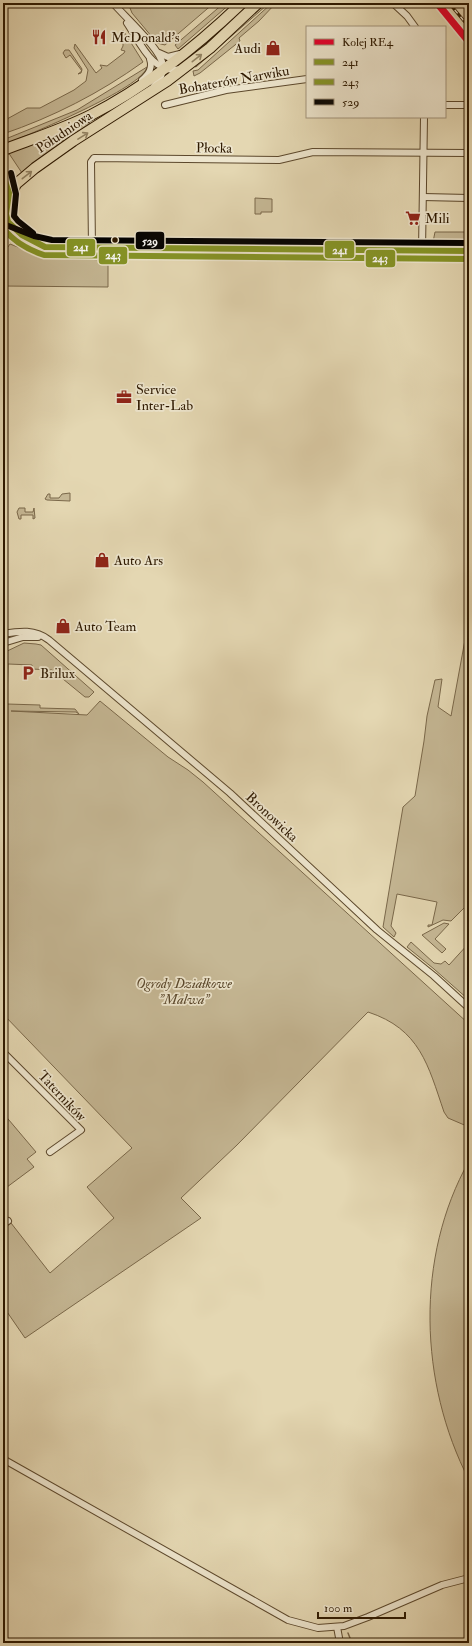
<svg xmlns="http://www.w3.org/2000/svg" width="472" height="1646" font-family="'IM FELL Double Pica',serif">
<style>
.green{fill:#c5b794;stroke:#7a684a}
.lines{fill:none;stroke-linecap:round;stroke-linejoin:round}
.stream{stroke:#766446;stroke-width:1.5}
.minor-casing{stroke:#5c482c;stroke-width:8}
.tertiary-casing{stroke:#5c482c;stroke-width:10}
.primary-casing{stroke:#2e1900;stroke-width:12}
.minor{stroke:#ede5cd;stroke-width:6}
.tertiary{stroke:#ede5cd;stroke-width:8}
.primary{stroke:#e4d7b2;stroke-width:10}
.rail-casing{stroke:#2e1900;stroke-width:3}
.rail{stroke:#ede5cd;stroke-width:1.5;stroke-dasharray:4.5;stroke-linecap:butt}
.bus-1-casing{stroke:#ede5cd;stroke-width:9}
.bus-2-casing{stroke:#ede5cd;stroke-width:9}
.bus-3-casing{stroke:#ede5cd;stroke-width:9}
.bus-1{stroke:#859425;stroke-width:6}
.bus-2{stroke:#859425;stroke-width:6}
.bus-3{stroke:#000;stroke-width:6}
.rail-1-casing{stroke:#ede5cd;stroke-width:10}
.rail-1{stroke:#e4002b;stroke-width:7}
.oneway{stroke:#928262}
.bus-dot{fill:#2e1900;stroke:#ede5cd;stroke-width:1.5}
.labels{text-anchor:middle;dominant-baseline:central;stroke-width:3.5;stroke-linejoin:round;paint-order:stroke}
.poi-label{font-size:14px;fill:#2e1900;stroke:#ede5cd;text-anchor:start}
.street-label{font-size:14px;fill:#2e1900;stroke:#ede5cd}
.park-label{font-size:14px;font-style:italic;fill:#5b482c;stroke:#ede5cd}
.line-badge{stroke:#ede5cd;stroke-width:1.5}
.badge-label{font-size:11px;text-anchor:middle;font-weight:bold;fill:#fff}
</style>
<rect width="100%" height="100%" fill="#e4d7b2"/>
<filter id="stains"><feTurbulence type="fractalNoise" baseFrequency=".005" numOctaves="4"/><feColorMatrix values="0 0 0 0 .2 0 0 0 0 .09 0 0 0 0 .02 0 0 0 .5 -.17"/></filter>
<radialGradient id="worn" r=".72"><stop offset=".6" stop-color="#630" stop-opacity="0"/><stop offset="1" stop-color="#630" stop-opacity=".3"/></radialGradient>
<!-- green -->
<g class="green">
<path d="M135,3h79l-49,42 -8,-2 -25,-30 -2,-5z"/>
<path d="M224,3h7l-53,46 -3,-4z"/>
<path d="M247,3h5l-65,57 -2,-3z"/>
<path d="M272,3h4l-17,18 -20,17 1,3 -40,32 -6,3 -1,-5 5,-1z"/>
<path d="M266,4l1,1 -71,62 -3,-1 58,-52z"/>
<path d="M123,30l20,32c-43,31 -90,55 -140,72v-9l4,-1v-5l20,-11h13l34,-18 12,-9 2,-11 -14,-22 1,-4 21,29 6,-5 -2,-3 7,1 17,-13 1,-2 -4,-1 2,-4z"/>
<path d="M65,50h4l13,19 -1,4 -3,1 4,-3 -12,-16 -4,3 -3,-5z"/>
<path d="M147,67c-4,21 -121,69 -144,78v-5l74,-30z"/>
<path d="M89,121l1,2 -30,21 -38,29 -14,-21z"/>
<path d="M255,198l17,1v13h-11v2h-6z"/>
<path d="M435,232h34v10h-36z"/>
<path d="M10,244l13,5 27,9 58,2v27l-105,-1v-32z"/>
<path d="M70,493v8l-23,-1 -2,-1 3,-5h2v4h9l3,-4z"/>
<path d="M19,508h6v4h8l1,-4 1,10 -2,1v-4h-12v4h-2l-2,-7z"/>
<path d="M469,618v287l-1,-1 -17,17 -8,-1 -15,7v-2h4l5,-23 -40,-8 -6,32 5,7 -2,4 -11,-10 20,-120 12,-11 9,-55 3,-25 8,-36 7,-1 -4,28 13,9z"/>
<path d="M24,643l12,1 5,1 53,47 -5,5h-4l-33,-27 -20,-1v-4l-24,-1 -1,40 33,1v3l35,1 4,5 -3,-2 -65,-1 76,4 13,-14 68,56 20,13 15,12 266,242v103l-21,-9 -4,-6c-16,-47 -24,-83 -76,-100l-131,133 -56,53 20,20 -176,120 -22,-32v-77l8,-6 39,50 64,-55 -27,-31 45,-39 -129,-134v-361z"/>
<path d="M444,923l5,1 -14,15 11,10 -4,4 -20,-18z"/>
<path d="M411,942l23,21 7,1 4,-3 4,4 20,-22v57l-35,-31 -27,-22z"/>
<path d="M3,1113l33,39 -9,7 7,8 -31,23z"/>
<path d="M469,1161v319c-50,-97 -54,-223 0,-319z"/>
</g>
<g class="lines">
<!-- stream -->
<path class="stream" d="M348,1633l4,10"/>
<!-- minor casing -->
<g class="minor-casing">
<g id="minor">
<path d="M113,3c12,14 49,47 50,63 1,8 -4,14 -9,20"/>
<path d="M393,3l14,13 8,11"/>
<path d="M127,23c13,19 26,53 54,46"/>
<path d="M159,53l9,4 12,-3"/>
<path d="M142,80c7,-6 11,-12 8,-21"/>
<path d="M165,105l61,-15 81,-11"/>
<path d="M445,105h24"/>
<path d="M423,197l46,1"/>
<path d="M92,248l-1,-86 3,-4 185,2 34,-8 156,1"/>
<path d="M422,251l2,-134"/>
<path d="M3,634c17,-3 32,-5 46,6l181,153 147,137 57,46 35,32"/>
<path d="M3,643l20,-6h15"/>
<path d="M3,1052l78,78 -31,22"/>
<path d="M3,1224l5,-3"/>
<path d="M3,1459l285,161 30,8 26,-2 24,-9 74,-32 27,-7"/>
<path d="M337,1627l3,16"/>
</g>
</g>
<!-- tertiary casing -->
<g class="tertiary-casing">
<g id="tertiary">
<path d="M6,214c0,11 12,18 20,24"/>
<path d="M3,232l29,12 19,4 418,3"/>
</g>
</g>
<!-- primary casing -->
<g class="primary-casing">
<g id="primary">
<path d="M3,150c29,-11 60,-21 88,-35 55,-28 106,-69 151,-112"/>
<path d="M3,175c7,14 7,30 0,45"/>
<path d="M9,198l7,-14 19,-16 38,-27 94,-60 43,-33 48,-45"/>
</g>
</g>
<!-- minor -->
<use href="#minor" class="minor"/>
<!-- tertiary -->
<use href="#tertiary" class="tertiary"/>
<!-- primary -->
<use href="#primary" class="primary"/>
<!-- rail casing -->
<g class="rail-casing">
<path id="rail" d="M449,3l20,24"/>
</g>
<!-- rail -->
<use href="#rail" class="rail"/>
<!-- bus-1 casing -->
<g class="bus-1-casing">
<path id="bus-1" d="M3,175l6,18 -3,21 2,8 14,13 23,12 424,4"/>
</g>
<!-- bus-2 casing -->
<g class="bus-2-casing">
<path id="bus-2" d="M3,228c10,13 26,22 41,27l425,4"/>
</g>
<!-- bus-3 casing -->
<g class="bus-3-casing">
<g id="bus-3">
<path d="M11,173l5,21 -2,22 4,5 15,12"/>
<path d="M6,225l28,11 18,4 417,3"/>
</g>
</g>
<!-- bus-1 -->
<use href="#bus-1" class="bus-1"/>
<!-- bus-2 -->
<use href="#bus-2" class="bus-2"/>
<!-- bus-3 -->
<use href="#bus-3" class="bus-3"/>
<!-- rail-1 casing -->
<g class="rail-1-casing">
<path id="rail-1" d="M437,3l32,39"/>
</g>
<!-- rail-1 -->
<use href="#rail-1" class="rail-1"/>
</g>
<!-- one-way arrows -->
<defs><path id="oneway-shaft" d="M-6 0H5M1.5-3L5.5 0L1.5 3" fill="none" stroke-width="1.6" stroke-linecap="round" stroke-linejoin="round"/></defs>
<g class="oneway">
<use href="#oneway-shaft" transform="translate(197 58) rotate(-38)"/>
<use href="#oneway-shaft" transform="translate(83 136) rotate(-32)"/>
<use href="#oneway-shaft" transform="translate(27 175) rotate(-38)"/>
</g>
<!-- icons -->
<defs>
<g id="restaurant-bare" transform="scale(1.2)"><path d="M-5-6h1v4h1v-4h1v4h1v-4h1v5L-1.5 .5V6h-2V.5L-5-1ZM5-6V6H3V1.5H1.5Q1.5-4 5-6Z" fill="#8f2418" stroke="#ede5cd" stroke-width="2.5" paint-order="stroke"/></g>
<g id="shop-bare" transform="scale(1.2)"><path d="M-5-2.5h2.3a2.7 3.5 0 0 1 5.4 0H5L5.5 6h-11ZM-1.5-2.5h3a1.5 2.3 0 0 0-3 0Z" fill="#8f2418" stroke="#ede5cd" stroke-width="2.5" paint-order="stroke"/></g>
<g id="supermarket-bare" transform="scale(1.2)"><path d="M-6-5.5h2.5l.6 2H6L4.5 2H-2.5L-4.4-4H-6ZM-1.5 3.2a1.3 1.3 0 1 0 .1 0ZM3 3.2a1.3 1.3 0 1 0 .1 0Z" fill="#8f2418" stroke="#ede5cd" stroke-width="2.5" paint-order="stroke"/></g>
<g id="office-bare" transform="scale(1.2)"><path d="M-6-3h4V-5.5h4V-3h4V5H-6ZM-1-4.5V-3h2v-1.5ZM-6 0V1H6V0Z" fill="#8f2418" stroke="#ede5cd" stroke-width="2.5" paint-order="stroke"/></g>
<g id="parking-bare" transform="scale(1.2)"><path d="M-3.5-5.5H1a3.5 3.5 0 0 1 0 7H-1V5.5H-3.5ZM-1-3.4V-.6H.8a1.4 1.4 0 0 0 0-2.8Z" fill="#8f2418" stroke="#ede5cd" stroke-width="2.5" paint-order="stroke"/></g>
</defs>
<g fill-rule="evenodd">
<use href="#restaurant-bare" x="99" y="37"/>
<use href="#shop-bare" x="273" y="48"/>
<use href="#supermarket-bare" x="413" y="218"/>
<use href="#office-bare" x="124" y="397"/>
<use href="#shop-bare" x="102" y="560"/>
<use href="#shop-bare" x="63" y="626"/>
<use href="#parking-bare" x="28" y="673"/>
</g>
<!-- markers -->
<circle class="bus-dot" cx="115" cy="240" r="3.5"/>
<g class="labels">
<!-- poi labels -->
<g class="poi-label">
<text x="111" y="37">McDonald's</text>
<text x="261" y="48" text-anchor="end">Audi</text>
<text x="425" y="218">Mili</text>
<text x="136" y="389">Service<tspan x="136" dy="16">Inter-Lab</tspan></text>
<text x="114" y="560">Auto Ars</text>
<text x="75" y="626">Auto Team</text>
<text x="40" y="673">Brilux</text>
</g>
<!-- street labels -->
<g class="street-label">
<text transform="translate(234 80) rotate(-10)">Bohaterów Narwiku</text>
<text transform="translate(64 132) rotate(-34)">Południowa</text>
<text transform="translate(214 148) rotate(1)">Płocka</text>
<text transform="translate(272 817) rotate(43)">Bronowicka</text>
<text transform="translate(62 1096) rotate(47)">Taterników</text>
</g>
<!-- park labels -->
<g class="park-label">
<text x="184" y="983">Ogrody Działkowe<tspan x="184" dy="16">"Malwa"</tspan></text>
</g>
</g>
<g class="line-badge">
<rect x="135" y="231" width="30" height="19" rx="4" fill="#000"/>
<rect x="66" y="238" width="30" height="19" rx="4" fill="#859425"/>
<rect x="324" y="240" width="31" height="19" rx="4" fill="#859425"/>
<rect x="98" y="246" width="30" height="19" rx="4" fill="#859425"/>
<rect x="365" y="249" width="31" height="19" rx="4" fill="#859425"/>
</g>
<g class="badge-label">
<text x="150" y="245">529</text>
<text x="81" y="251">241</text>
<text x="340" y="254">241</text>
<text x="113" y="259">243</text>
<text x="380" y="262">243</text>
</g>
<!-- margin -->
<rect width="472" height="1646" fill="none" stroke="#e4d7b2" stroke-width="16"/>
<rect x="4" y="4" width="464" height="1638" fill="none" stroke="#2e1900" stroke-width="2"/>
<rect x="8" y="8" width="456" height="1630" fill="none" stroke="#2e1900"/>
<!-- legend -->
<rect x="306" y="26" width="140" height="92" fill="#ede5cd" stroke="#a1937b"/>
<rect x="314" y="39" width="20" height="6" fill="#e4002b" stroke="#a1937b"/>
<text x="342" y="46" font-size="12" fill="#2e1900">Kolej RE4</text>
<rect x="314" y="59" width="20" height="6" fill="#859425" stroke="#a1937b"/>
<text x="342" y="66" font-size="12" fill="#2e1900">241</text>
<rect x="314" y="79" width="20" height="6" fill="#859425" stroke="#a1937b"/>
<text x="342" y="86" font-size="12" fill="#2e1900">243</text>
<rect x="314" y="99" width="20" height="6" fill="#000000" stroke="#a1937b"/>
<text x="342" y="106" font-size="12" fill="#2e1900">529</text>
<!-- scale -->
<path d="M318 1612v6h87v-6" fill="none" stroke="#2e1900" stroke-width="2"/>
<text x="324" y="1612" font-size="12" fill="#2e1900" stroke="#ede5cd" stroke-width="3" paint-order="stroke">100 m</text>
<rect width="100%" height="100%" filter="url(#stains)"/>
<rect width="100%" height="100%" fill="url(#worn)"/>
</svg>
